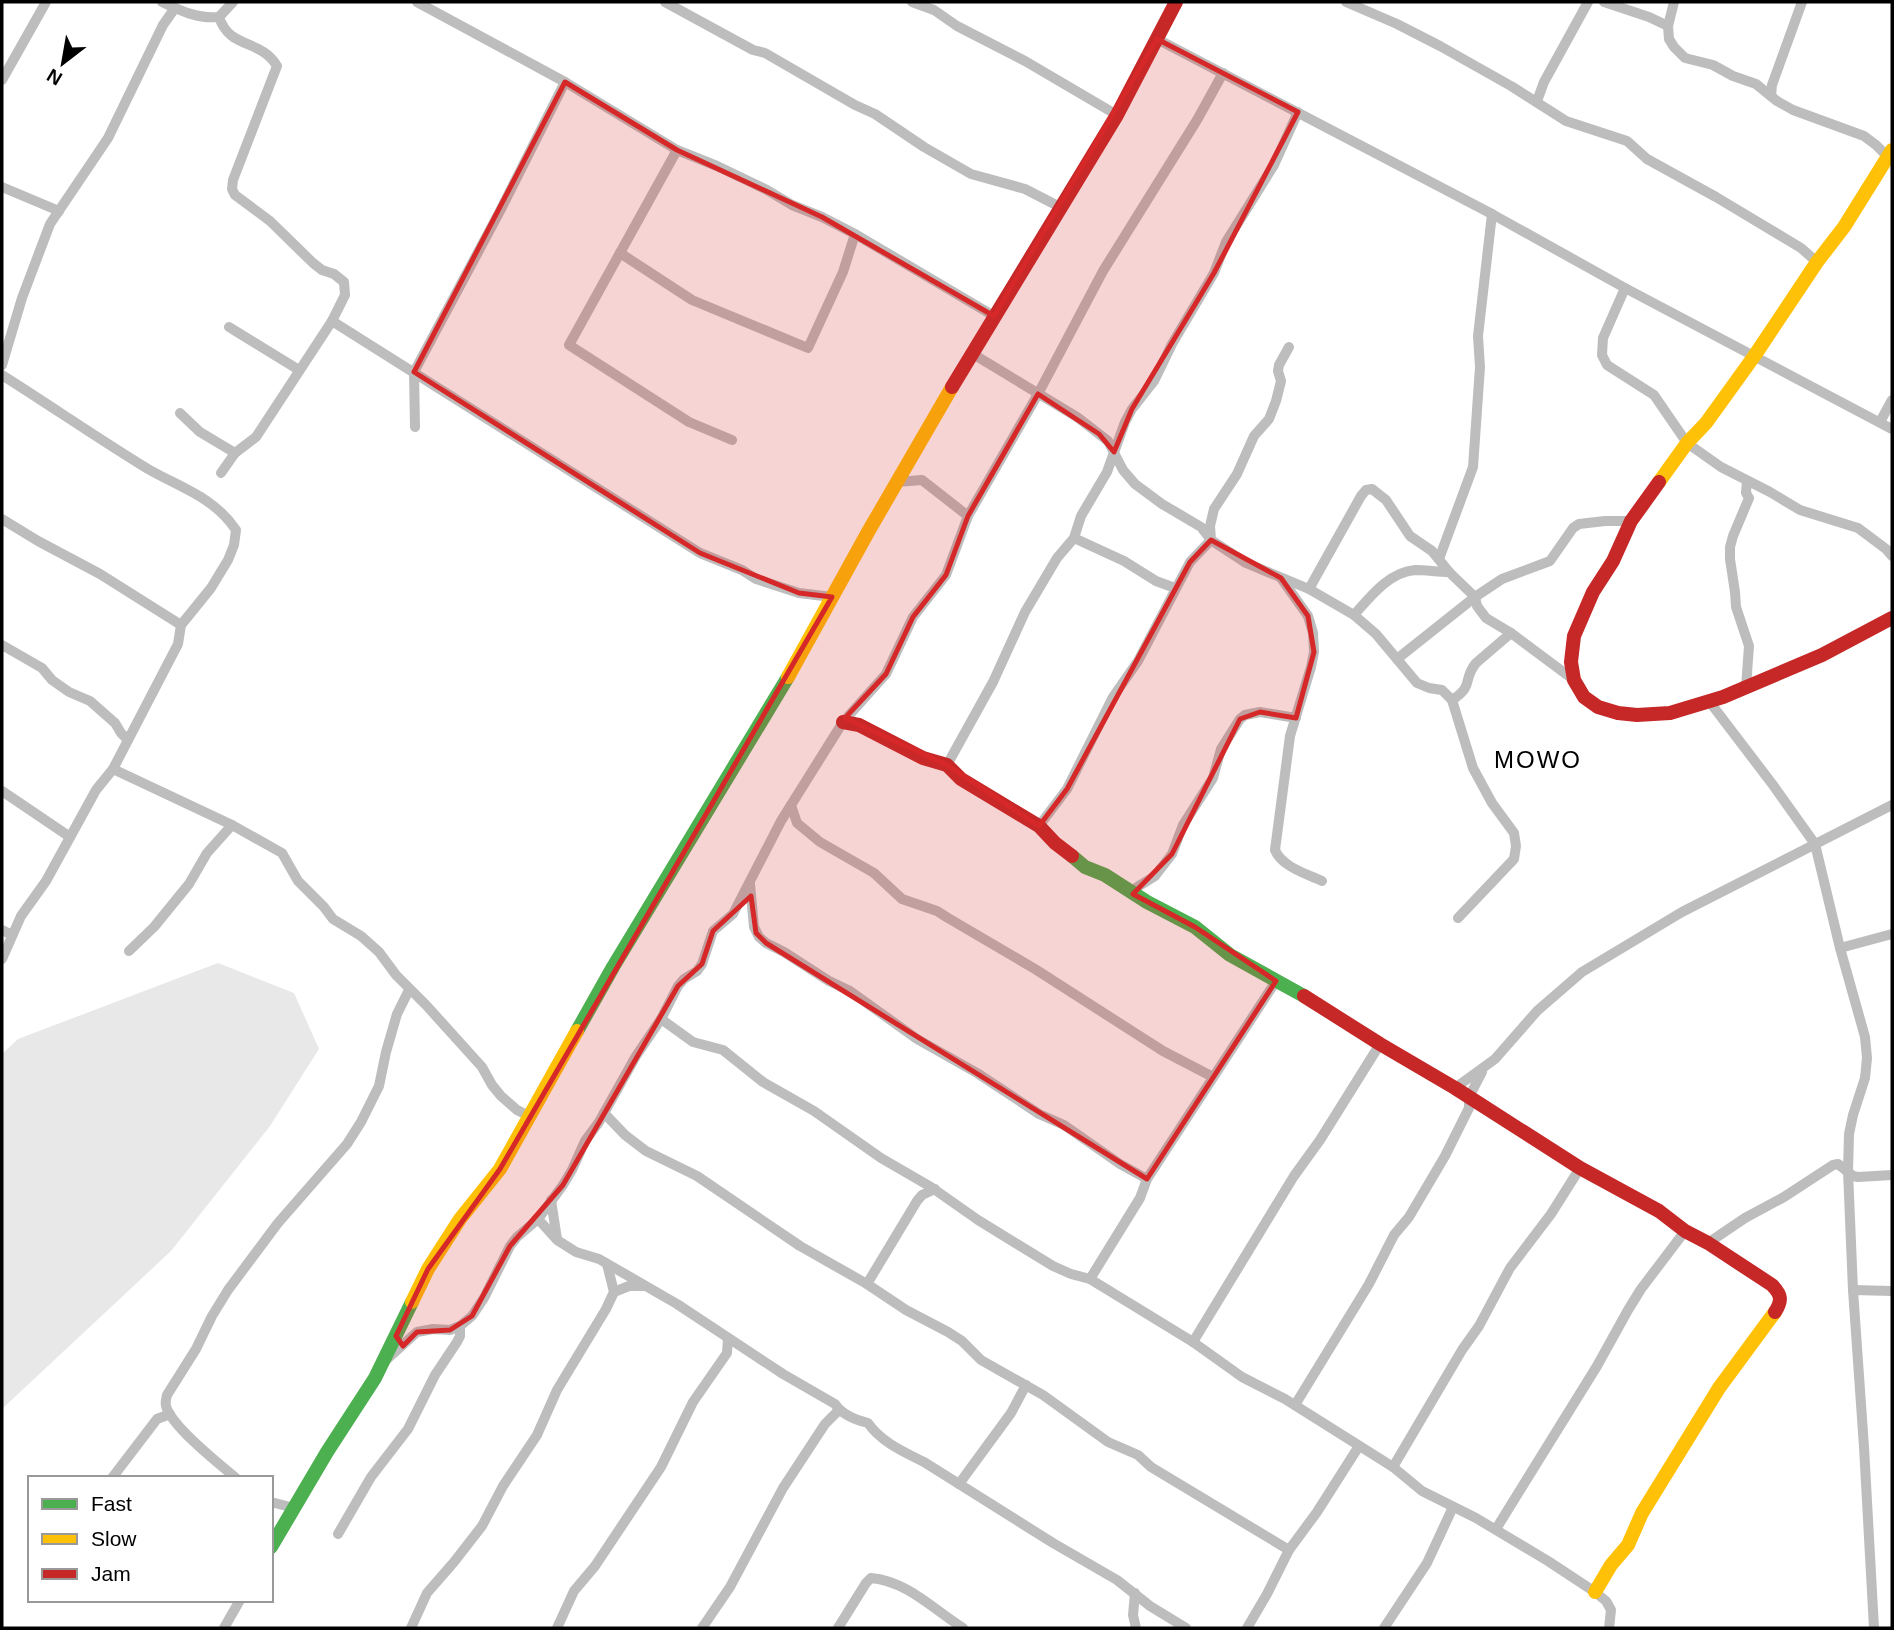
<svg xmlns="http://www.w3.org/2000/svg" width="1894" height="1630" font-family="Helvetica,sans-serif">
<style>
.green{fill:#e8e8e8}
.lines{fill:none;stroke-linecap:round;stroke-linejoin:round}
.street{stroke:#bdbdbd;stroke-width:10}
.fast{stroke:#4caf50;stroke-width:14}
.slow{stroke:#ffc107;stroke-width:14}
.jam{stroke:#c62828;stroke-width:14}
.marked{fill:#d62828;fill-opacity:0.2;stroke:#d62828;stroke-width:5;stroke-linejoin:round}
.labels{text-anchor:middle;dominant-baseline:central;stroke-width:6;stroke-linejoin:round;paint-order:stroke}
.quarter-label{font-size:24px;letter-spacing:2px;fill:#000;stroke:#fff}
</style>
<rect width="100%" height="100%" fill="#fff"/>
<!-- green -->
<path class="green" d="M218,963l76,30 25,56 -49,77 -99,125 -169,158v-355l16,-15z"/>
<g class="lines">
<!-- street -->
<g class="street">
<path d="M162,2c19,9 36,17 57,15l14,-15"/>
<path d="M417,2l148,80 112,68 40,16 50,24 25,15 30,12 33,17 139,82"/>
<path d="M665,2l88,48 12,3 90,52 20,9 49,33 47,27 54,15 35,18"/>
<path d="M912,2l22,8 23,16 68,35 92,54"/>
<path d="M1346,2l51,22 43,22 71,40 55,35 61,20 20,18 69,38 85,51 16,14"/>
<path d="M1604,2l45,15 19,9"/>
<path d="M1674,2l-6,24 1,13 5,8 11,11 28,7 20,11 23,8 21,17 16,9 71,26 12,9 12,12"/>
<path d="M219,17c11,33 41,21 58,49l-44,114 -1,9 3,6 35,26 43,42 9,7 12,4 10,8 1,13 -13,26 -76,116 -21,16 -14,20"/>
<path d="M1157,39l335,175 133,74 267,141"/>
<path d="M2,80l44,-78"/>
<path d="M1771,96l1,-11 30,-83"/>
<path d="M1537,101l7,-19 44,-80"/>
<path d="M677,150l-108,195 120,77 43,18"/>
<path d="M2,187l57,24"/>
<path d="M620,253l72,47 116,48 35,-76 12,-38"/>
<path d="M1625,288l-22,50 -1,17 5,10 47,30 33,48 34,24 49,25 30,18 58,18 28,21 6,7"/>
<path d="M332,321l368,232 42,17 14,9 43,14 33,4"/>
<path d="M229,327l70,43"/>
<path d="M973,354l104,63 22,17 9,7 15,29 12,14 27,20 39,23 10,13 35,23 63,26 45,26 22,19 41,49 12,5 13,2 10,10 21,68 19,35 22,30 2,13 -2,13 -56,59"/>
<path d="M2,365l20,-67 28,-74 58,-86 55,-113 12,-17"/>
<path d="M2,375c49,31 97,64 146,94 33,19 66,28 88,61l-2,15 -6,15 -17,28 -30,37 -3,19 -65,125 -17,21 -50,91 -25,35 -19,43"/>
<path d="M180,413l20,19 35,21"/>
<path d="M1880,422l12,-22"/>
<path d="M415,427l-1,-55 86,-161 65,-129"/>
<path d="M897,482l25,-2 46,36"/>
<path d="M2,519l36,22 62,33 81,51"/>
<path d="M1074,538l50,23 32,20 19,7"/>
<path d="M1439,559l34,-92 7,-100 -2,-31 14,-122"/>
<path d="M1281,578l27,38 5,17 1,19 -3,15 -21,69 -15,114c7,17 32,24 47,31"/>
<path d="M1309,589l52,-93 5,-6 6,-1 14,11 24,36 22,15 17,21 26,25 2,9 9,12 25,15 63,47"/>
<path d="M1354,615c16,-18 35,-43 61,-45 11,0 23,2 34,2"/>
<path d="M2,645l40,23 10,12 17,12 21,9 25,22 6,10 7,7"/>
<path d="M1397,659l78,-62 27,-18 48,-18 23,-33 6,-4 26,-3h26"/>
<path d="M1746,687l3,-41 -13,-39 -1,-15 -5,-33v-12l3,-11 16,-38 -3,-5 1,-12"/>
<path d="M1452,700c23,-15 10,-20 24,-37l35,-30"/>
<path d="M1709,701l64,84 42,59 25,104 25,89 2,21 -2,20 -12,37 -4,19 -1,37 5,119 11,157 10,181"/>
<path d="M947,765l46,-83 32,-70 32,-54 17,-20 7,-22 26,-44 18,-50 7,-13 22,-28 18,-37 42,-71 12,-31 48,-77 24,-53"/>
<path d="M113,769l119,56 50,28 16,28 26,26 9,12 28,17 18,16 17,23 30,30 56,62 10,18 9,11 16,14 12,6"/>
<path d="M2,791l68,46"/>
<path d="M791,805l6,18 23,19 54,31 28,26 35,12 11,7 87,51 128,82 50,26"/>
<path d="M1039,826l28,-37 46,-92 25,-36 52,-99 21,-22 -1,-14 4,-17 23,-35 17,-38 15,-17 7,-18 5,-20 -3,-10 1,-6 10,-18"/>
<path d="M750,884l4,43 5,10 7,6 18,9 45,29 21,10 67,48 60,34 62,41 25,11 56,39 27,15"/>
<path d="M1131,891l24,-15 17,-22 11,-29 30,-47 8,-29 19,-30 5,-4 15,-3 36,6"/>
<path d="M2,930l10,5"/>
<path d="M1840,948l52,-14"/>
<path d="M129,951l25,-24 35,-43 18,-31 25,-28"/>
<path d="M661,1019l32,23 30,8 40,32 51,29 67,47 50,29 47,33 75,46 18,8 19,5 103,63 49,35 43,22 108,68 29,24 54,27 72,43 47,31 11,9 5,9 -2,18"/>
<path d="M1455,1088l40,-29 42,-48 45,-39 100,-60 210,-107"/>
<path d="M604,1113l21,22 21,16 51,25 103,70 67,38 39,26 42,22 14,9 19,19 62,35 65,47 30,13 13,12 138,83"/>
<path d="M551,1200l6,39"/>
<path d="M538,1219l19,21 19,12 23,7 78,45 106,70 52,30c7,11 21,16 33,19 13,19 36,29 56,39l129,81 64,37 33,26 36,22"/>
<path d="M1708,1243l37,-25 39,-21 49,-32 5,-1 15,12 5,1 34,-2"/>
<path d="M1090,1279l50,-81 7,-19 129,-198"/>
<path d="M867,1284l50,-83 5,-6 13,-6"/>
<path d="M1853,1290l39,1"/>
<path d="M614,1292l15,-6h14"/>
<path d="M1193,1342l101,-166 26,-36 60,-96"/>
<path d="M386,1360l31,-28 16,-3 17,1 10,-4 12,-10 12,-18 26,-52 7,-9 21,-18 25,-34 9,-15 13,-29 14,-19 37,-66 25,-37 17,-33 6,-7 13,-8 5,-7 11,-33 20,-17 48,-93 62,-99 43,-48 27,-57 33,-42 22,-59 70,-122 65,-123 94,-151 26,-47"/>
<path d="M1295,1405l74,-121 25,-49 15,-18 36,-61 24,-48v-11l13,-25"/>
<path d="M1393,1467l69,-117 17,-24 31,-58 41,-54 29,-46"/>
<path d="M112,1478l45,-59 13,-5"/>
<path d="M236,1478c-17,-14 -65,-52 -70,-72 -1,-5 0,-6 1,-11l29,-46 16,-33 16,-26 50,-67 69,-79 14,-22 18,-36 7,-34 11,-38 12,-24"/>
<path d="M959,1484l52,-71 15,-28"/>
<path d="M271,1502l23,6"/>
<path d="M1496,1529l101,-163 31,-56 13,-21 44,-58"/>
<path d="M338,1534l33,-57 37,-48 27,-54 22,-33 3,-6v-10"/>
<path d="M1135,1593l-2,22 3,13"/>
<path d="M224,1628l16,-28"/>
<path d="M411,1628l16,-35 27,-31 28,-36 21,-40 34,-51 20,-45 49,-81 8,-17 -7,-28"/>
<path d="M557,1628l17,-37 21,-25 66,-99 32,-65 34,-49 1,-15"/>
<path d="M702,1628l28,-41 53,-99 42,-64 14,-14"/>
<path d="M838,1628l28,-45 5,-5c36,3 63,32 92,50"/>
<path d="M1247,1628l20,-34 22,-44 28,-38 42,-66"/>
<path d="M1384,1628l43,-65 26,-56"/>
</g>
<!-- fast -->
<g class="fast">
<path d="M1072,856l13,11 20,8 42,27 48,25 35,28 74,41"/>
<path d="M577,1031l36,-64 175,-290"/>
<path d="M271,1547l56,-95 48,-74 37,-76"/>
</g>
<!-- slow -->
<g class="slow">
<path d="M1659,482l28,-39 19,-20 49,-68 62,-93 27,-35 48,-77"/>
<path d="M788,677l80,-145 84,-145"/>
<path d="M412,1302l16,-33 32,-50 40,-50 77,-138"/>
<path d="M1595,1592l16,-27 17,-20 14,-32 77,-125 56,-76"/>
</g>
<!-- jam -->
<g class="jam">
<path d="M952,387l165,-272 59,-113"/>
<path d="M1659,482l-28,39 -18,40 -20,31 -19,44 -3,26 3,18 10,17 14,10 20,6 19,2 33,-2 53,-16 99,-42 70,-37"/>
<path d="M843,722l16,3 64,33 24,7 14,14 78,47 16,17 17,13"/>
<path d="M1304,996l76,48 75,44 125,80 79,43 26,20 23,12 64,42c10,10 10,16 3,27"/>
</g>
</g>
<!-- marked area -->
<path class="marked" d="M1157,39l141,73 -84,161 -82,136 -18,43 -15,-18 -61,-40 -70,122 -22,59 -33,42 -27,57 -41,44 102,47 92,61 28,-37 123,-227 21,-22 70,38 27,38 6,36 -18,66 -36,-6 -20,7 -68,135 -39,40 62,33 81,54 -129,198 -381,-236 -10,-10 -5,-37 -38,35 -11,33 -24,22 -115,199 -53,61 -38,70 -22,14 -33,2 -14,14 -7,-10 32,-67 72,-100 332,-572 -33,-4 -99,-40 -286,-181 151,-290 112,68 145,67 172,99z"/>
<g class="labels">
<!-- quarter labels -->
<g class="quarter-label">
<text x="1538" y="759">MOWO</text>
</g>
</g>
<!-- border -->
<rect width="1894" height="1630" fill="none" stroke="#000000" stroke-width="7"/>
<!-- legend -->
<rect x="28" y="1476" width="245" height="126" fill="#ffffff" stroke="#999999" stroke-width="2"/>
<rect x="42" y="1499" width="35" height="10" fill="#4caf50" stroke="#999999" stroke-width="2"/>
<text x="91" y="1511" font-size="21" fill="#000000">Fast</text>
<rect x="42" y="1534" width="35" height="10" fill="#ffc107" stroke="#999999" stroke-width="2"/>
<text x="91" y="1546" font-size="21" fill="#000000">Slow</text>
<rect x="42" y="1569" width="35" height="10" fill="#c62828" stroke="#999999" stroke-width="2"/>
<text x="91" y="1581" font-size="21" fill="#000000">Jam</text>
<!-- north arrow -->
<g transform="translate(63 63) rotate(211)" stroke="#ffffff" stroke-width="5" paint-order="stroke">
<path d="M0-5L12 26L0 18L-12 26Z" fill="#000000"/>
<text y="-10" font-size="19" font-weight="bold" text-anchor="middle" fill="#000000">N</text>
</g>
</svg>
